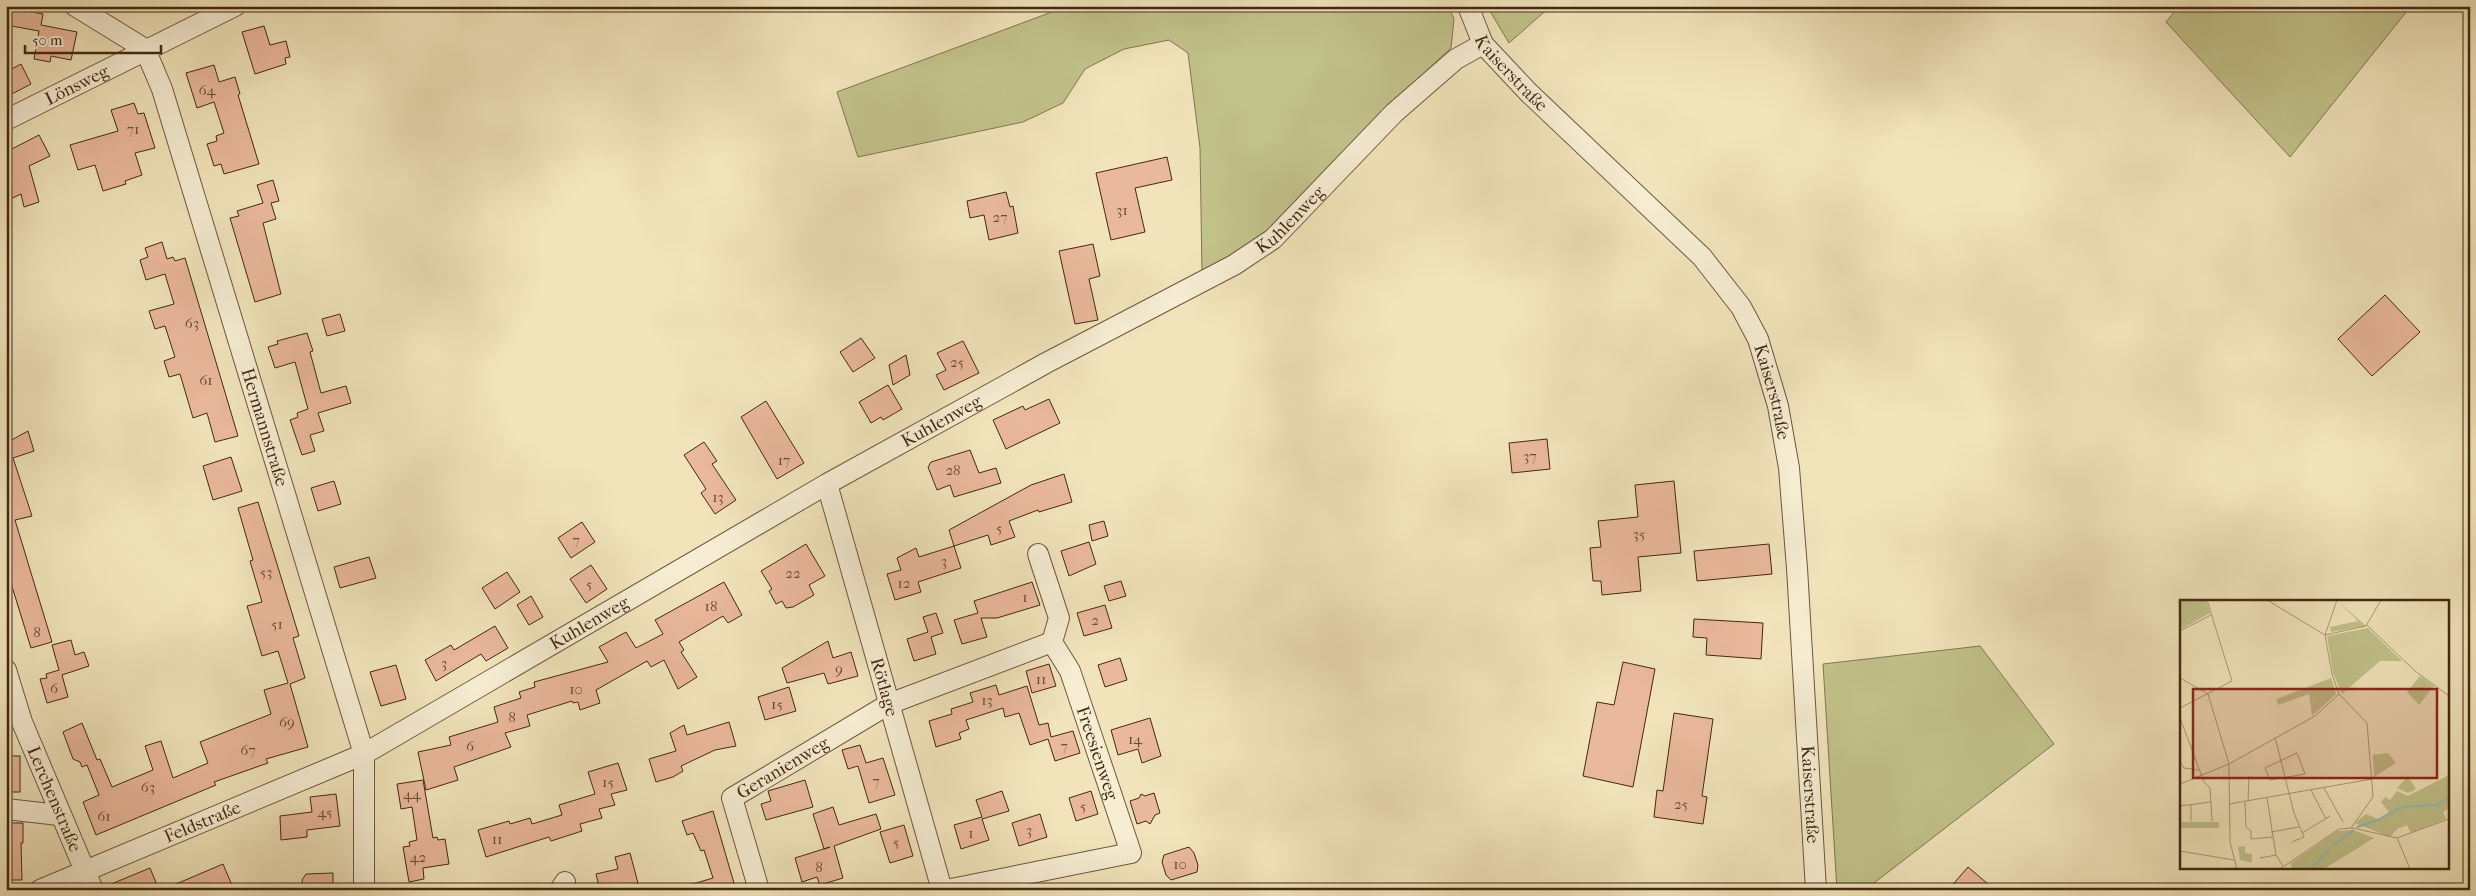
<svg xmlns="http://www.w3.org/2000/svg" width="2476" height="896" font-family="'IM FELL French Canon',serif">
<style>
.green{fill:#c2c28b;stroke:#82764e}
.building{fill:#eab89c;stroke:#412911}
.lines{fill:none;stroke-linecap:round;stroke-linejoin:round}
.minor-casing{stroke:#6d583c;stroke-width:22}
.minor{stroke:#f6edd3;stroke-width:20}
.labels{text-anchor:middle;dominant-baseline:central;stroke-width:4.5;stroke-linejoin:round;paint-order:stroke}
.number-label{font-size:15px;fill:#6b4d34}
.street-label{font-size:18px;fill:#412911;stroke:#f6edd3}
.inset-river{fill:none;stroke:#9bbeb3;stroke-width:2.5}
.inset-road{fill:none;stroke:#ab9977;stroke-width:1}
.view{fill:#8f2418;fill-opacity:0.15;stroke:#8f2418;stroke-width:2.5}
.inset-edge{fill:none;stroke:#412911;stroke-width:2.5}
</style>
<rect width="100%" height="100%" fill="#f1e4bb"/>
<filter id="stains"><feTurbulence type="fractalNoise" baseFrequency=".004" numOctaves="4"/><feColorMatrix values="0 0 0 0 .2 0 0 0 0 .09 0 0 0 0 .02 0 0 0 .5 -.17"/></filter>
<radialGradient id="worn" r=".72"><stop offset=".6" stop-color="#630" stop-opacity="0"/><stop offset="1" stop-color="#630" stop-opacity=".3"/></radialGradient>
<!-- green -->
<g class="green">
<path d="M1068,6h380l6,13 -3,29 -73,68 -88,93 -32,30 -56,33 -2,-124 -12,-95 -19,-13 -45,9 -39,20 -22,34 -40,19 -165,35 -21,-65z"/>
<path d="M1487,6h64l-42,37z"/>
<path d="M2179,6h232l-121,151 -124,-135z"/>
<path d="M1980,646l74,98 -189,146h-28l-14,-226z"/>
</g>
<!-- building -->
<g class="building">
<path d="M6,7l37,7 -2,11 36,7 -6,28 -20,-4 -1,6 -16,-3 5,-28 -33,-6z"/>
<path d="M264,26l6,19 16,-4 4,16 -5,1 1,6 -31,10 -13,-42z"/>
<path d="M21,64l10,20 -25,13v-25z"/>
<path d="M214,65l5,17 16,-5 5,17 -2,1 21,69 -35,10 -3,-10 -7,2 -7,-22 10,-3 -1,-5 8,-3 -10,-31 -17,6 -11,-35z"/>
<path d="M134,103l4,11 6,-1 11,35 -20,5 7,22 -17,6 1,3 -23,7 -8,-26 -17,5 -8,-25 48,-14 -7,-21z"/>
<path d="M39,135l11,21 -21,10 10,36 -15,5 -3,-13 -15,7v-49z"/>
<path d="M1167,157l5,23 -37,8 10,44 -34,8 -15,-67z"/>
<path d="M273,180l6,21 -8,2 5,16 -13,4 18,71 -26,8 -25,-84 9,-2 -2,-5 26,-8 -6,-18z"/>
<path d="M1006,192l4,15 3,-1 5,27 -29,7 -5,-25 -14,3 -3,-17z"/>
<path d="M162,242l5,17 6,-2 2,4 10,-3 53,178 -23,6 -8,-29 -14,5 -13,-44 -11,3 -5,-16 11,-4 -10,-31 -10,3 -6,-18 25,-7 -9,-30 -19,6 -6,-20 8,-3 -3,-9z"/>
<path d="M1093,244l7,32 -11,3 9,41 -23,4 -16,-73z"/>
<path d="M2385,295l35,37 -48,44 -34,-37z"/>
<path d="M340,314l5,17 -18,5 -5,-17z"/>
<path d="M307,333l6,18 -3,1 11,41 25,-7 5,17 -33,10 6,18 -14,4 5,16 -13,4 -12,-35 8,-3 -1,-4 11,-4 -13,-47 -20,6 -7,-21 10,-3 -1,-3z"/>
<path d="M861,338l14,20 -22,14 -13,-20z"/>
<path d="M963,341l16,32 -35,17 -8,-15 10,-5 -9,-17z"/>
<path d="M906,355l4,20 -17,10 -4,-20z"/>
<path d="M888,385l14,24 -19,11 -2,-3 -10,6 -12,-21z"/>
<path d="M1049,399l11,24 -54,26 -13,-29 30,-14 2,4z"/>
<path d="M766,401l38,62 -27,16 -36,-62z"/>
<path d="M28,431l6,20 -21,7 19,58 -17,4 37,122 -21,6 -25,-81v-64h2l-2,-60z"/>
<path d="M1547,439l3,30 -38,4 -3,-30z"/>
<path d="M704,442l13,19 -5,3 24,36 -21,14 -14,-21 5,-4 -22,-34z"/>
<path d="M970,450l9,23 17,-5 5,15 -47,14 -4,-12 -13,5 -9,-23 3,-5z"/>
<path d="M231,457l11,34 -29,9 -10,-34z"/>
<path d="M1064,474l8,28 -33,10 -1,-2 -29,11 6,16 -24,8 -3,-10 -34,11 -5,-16 82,-45z"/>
<path d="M334,481l7,23 -23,7 -7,-23z"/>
<path d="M1674,481l7,72 -43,4 3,34 -39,4 -1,-14h-8l-3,-33 11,-1 -3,-26 40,-4 -3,-32z"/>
<path d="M258,502l41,134 -6,2 12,40 -15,6 18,63 -42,12 2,4 -54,19 2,3 -120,50 -13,-33 16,-7 -12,-30 -5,2 -2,-5 -7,-3 -10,-27 19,-9 15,37 3,-1 12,28 41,-17 -8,-24 16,-5 12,37 35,-15 -8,-21 71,-28 -7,-24 24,-7 -10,-32 -16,5 -15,-50 15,-4 -12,-41 3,-1 -15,-52z"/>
<path d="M1104,521l4,15 -16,5 -3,-16z"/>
<path d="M582,522l13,20 -24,16 -13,-20z"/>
<path d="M1089,542l7,22 -27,12 -8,-25z"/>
<path d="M806,544l19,32 -16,9 5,10 -21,12 -7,1 -4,-7 -6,3 -7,-13 3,-2 -11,-18z"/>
<path d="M1769,544l3,30 -75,7 -3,-30z"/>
<path d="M954,546l7,22 -43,14 3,10 -26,8 -8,-26 14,-4 -4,-12 19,-10 3,9z"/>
<path d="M369,557l7,21 -36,10 -6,-21z"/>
<path d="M591,565l16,24 -21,14 -16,-24z"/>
<path d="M507,572l13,20 -25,17 -13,-21z"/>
<path d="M1121,581l5,15 -17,5 -5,-15z"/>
<path d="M724,582l18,33 -14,8 -5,-7 -44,26 5,8 -3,2 16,25 -19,12 -14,-29 -13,7 -4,-6 -51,29 4,13 -20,7 -2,-8 -5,1 -1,-2 -45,14 3,11 -25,7 6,14 -57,20 4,13 -32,10 -8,-38 33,-7 -2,-8 49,-15 -4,-15 27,-9 -2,-6 16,-5 -1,-5 74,-20 -9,-15 27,-15 10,16 27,-14 -8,-14z"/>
<path d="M1032,582l8,23 -43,13h-16l6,19 -25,7 -8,-24 24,-7 -4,-12z"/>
<path d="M531,596l12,21 -14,8 -12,-20z"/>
<path d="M1105,605l7,23 -28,8 -7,-23z"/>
<path d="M936,613l7,20 -12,4 5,17 -22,7 -7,-22 21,-7 -5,-15z"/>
<path d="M1694,619l69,4 -2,36 -55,-4 1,-17 -14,-1z"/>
<path d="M495,626l13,22 -22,13 -5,-7 -45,27 -11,-21 26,-15 3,5z"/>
<path d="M71,640l4,15 9,-3 5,14 -27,9 6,22 -21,6 -7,-24 7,-1 -1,-4 13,-4 -7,-25z"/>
<path d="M828,641l5,17 18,-6 7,24 -30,8 -4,-11 -37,10 -5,-15z"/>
<path d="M1120,658l7,22 -22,7 -7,-22z"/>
<path d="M1623,662l32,7 -22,118 -50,-11 14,-74 17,3z"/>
<path d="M1049,664l7,22 -24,7 -6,-22z"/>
<path d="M396,665l10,34 -25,7 -11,-34z"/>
<path d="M996,685l3,10 28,-9 12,39 9,-2 3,14 22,-6 7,22 -25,8 -7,-22 -18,6 -11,-32 -14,4 -2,-9 -37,12 3,9 -10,4 2,6 -25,8 -7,-26 23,-7 -1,-5 22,-7 -3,-9z"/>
<path d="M789,687l7,24 -31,9 -7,-23z"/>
<path d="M1674,713l39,6 -11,77 5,1 -4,27 -49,-7 3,-27 6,1z"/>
<path d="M1150,718l11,38 -19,7 -4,-14 -20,6 -7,-25z"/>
<path d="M729,722l7,24 -21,4 -34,16 2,5 -10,6 -17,5 -7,-23 27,-8 -6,-18 14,-8 3,10z"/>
<path d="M860,745l6,18 17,-5 12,37 -26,8 -11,-37 -10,3 -6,-19z"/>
<rect x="6" y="756" width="14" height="36"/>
<path d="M618,763l9,27 -16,4 4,11 -16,4 3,9 -22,6 2,7 -31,10 -2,-4 -63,20 -8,-27 31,-9 1,3 20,-6 2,6 30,-9 -3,-10 36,-11 -7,-22z"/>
<path d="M423,780l10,58 4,-1 1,3 7,-1 4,25 -26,4 1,11 -15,3 -6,-35 7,-1 -1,-4 8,-2 -5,-33 -11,2 -4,-25z"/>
<path d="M805,780l8,27 -47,13 -5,-16 10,-3 -3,-10z"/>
<path d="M1002,791l7,20 -27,8 7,21 -28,9 -7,-24 28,-8 -6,-17z"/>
<path d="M1091,791l7,23 -22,7 -7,-23z"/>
<path d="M1154,793l6,20 -5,2 -5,9 -4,-3 -9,3 -7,-23 9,-3 2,-4 4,2z"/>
<path d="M336,794l4,32 -33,4v7l-26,3 -1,-24 32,-4 -2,-15z"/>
<path d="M833,807l6,18 37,-11 5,15 -47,17 9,32 -23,7 -3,-8 -15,5 -7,-24 35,-11 -6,2 -11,-35z"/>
<path d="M713,811l23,79h-49l-1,-4 27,-8 -9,-28 -3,1 -8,-18 -6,2 -5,-14z"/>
<path d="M1040,814l7,23 -28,9 -7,-23z"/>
<path d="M6,823h17v20h-2l1,37h-16z"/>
<path d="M904,825l9,31 -23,7 -10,-31z"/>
<path d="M1189,847l5,6 4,12 -1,7 -26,8 -5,-5 -4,-13 2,-7z"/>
<path d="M630,853l9,34 -10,3h-29l-4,-16 22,-5 -3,-12z"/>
<path d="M223,864l11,26h-72z"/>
<path d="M1968,867l27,23h-47z"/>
<path d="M150,868l9,22h-54l-1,-3z"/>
<path d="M333,873v17h-30l-1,-10 4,-6z"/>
</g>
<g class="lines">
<!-- minor casing -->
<g class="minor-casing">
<g id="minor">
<path id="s1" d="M75,6l70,43 17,40 202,665v136"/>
<path id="s2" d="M1468,6l15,38 45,48 174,165 39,50 17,32 20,67 11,62 8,100 19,322"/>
<path id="s3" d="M6,120l229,-114"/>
<path id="s4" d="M827,484l115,406"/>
<path d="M1038,554l21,64 -7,24"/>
<path id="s5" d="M6,670l16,52 71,168"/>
<path d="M6,809l53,6"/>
<path id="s6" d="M40,890l324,-136 463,-270 219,-121 188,-98 39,-26 121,-126 62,-54 27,-15"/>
<path d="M560,890l5,-8"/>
<path id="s7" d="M759,890l-27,-92 157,-94 163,-62 18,29 61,182 -185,37"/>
</g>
</g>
<!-- minor -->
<use href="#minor" class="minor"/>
</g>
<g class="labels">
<!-- number labels -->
<g class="number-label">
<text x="207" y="90">64</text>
<text x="133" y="129">71</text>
<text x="1122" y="210">31</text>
<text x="1000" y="217">27</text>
<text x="192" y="323">63</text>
<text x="957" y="362">25</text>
<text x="206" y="380">61</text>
<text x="1530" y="456">37</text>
<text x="784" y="460">17</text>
<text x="953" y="470">28</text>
<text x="718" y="497">13</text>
<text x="999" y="528">5</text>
<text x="1639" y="534">35</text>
<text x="576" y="540">7</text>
<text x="944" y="561">3</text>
<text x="266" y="572">53</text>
<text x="793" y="573">22</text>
<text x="904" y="583">12</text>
<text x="589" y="584">5</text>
<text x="1025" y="597">1</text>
<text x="711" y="606">18</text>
<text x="1095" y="620">2</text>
<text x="277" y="624">51</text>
<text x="37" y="632">8</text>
<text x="444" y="663">3</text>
<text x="839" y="669">9</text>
<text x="1041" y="679">11</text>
<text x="54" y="688">6</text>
<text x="576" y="689">10</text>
<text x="987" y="700">13</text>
<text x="777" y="704">15</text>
<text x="512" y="717">8</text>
<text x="287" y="722">69</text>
<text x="1135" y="739">14</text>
<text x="470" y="746">6</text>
<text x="1064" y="746">7</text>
<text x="248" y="750">67</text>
<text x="876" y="781">7</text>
<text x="608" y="782">15</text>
<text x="148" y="787">63</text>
<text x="412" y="794">44</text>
<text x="1681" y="804">25</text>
<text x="1083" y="806">5</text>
<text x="325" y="812">45</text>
<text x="104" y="816">61</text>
<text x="1029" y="830">3</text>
<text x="971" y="833">1</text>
<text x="497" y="839">11</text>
<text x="896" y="842">5</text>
<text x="418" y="857">42</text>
<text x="1180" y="864">10</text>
<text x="819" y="867">8</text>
</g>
<!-- street labels -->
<g class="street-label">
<text stroke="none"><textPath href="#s2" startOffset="81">Kaiserstraße</textPath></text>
<text stroke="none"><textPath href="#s3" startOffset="79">Lönsweg</textPath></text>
<text stroke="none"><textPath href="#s6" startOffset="1422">Kuhlenweg</textPath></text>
<text stroke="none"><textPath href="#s2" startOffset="501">Kaiserstraße</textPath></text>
<text stroke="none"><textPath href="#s6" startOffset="1018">Kuhlenweg</textPath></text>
<text stroke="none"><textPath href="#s1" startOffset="479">Hermannstraße</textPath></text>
<text stroke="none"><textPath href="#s6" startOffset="612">Kuhlenweg</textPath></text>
<text stroke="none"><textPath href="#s4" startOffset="211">Rötlage</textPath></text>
<text stroke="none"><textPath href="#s7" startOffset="574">Freesienweg</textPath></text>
<text stroke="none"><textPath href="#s7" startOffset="155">Geranienweg</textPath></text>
<text stroke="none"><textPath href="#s2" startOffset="906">Kaiserstraße</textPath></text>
<text stroke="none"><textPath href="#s5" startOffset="138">Lerchenstraße</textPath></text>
<text stroke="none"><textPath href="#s6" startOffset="176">Feldstraße</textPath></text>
</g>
</g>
<!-- overview -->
<g transform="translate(2180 600)">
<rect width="269" height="269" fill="#f1e4bb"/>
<path d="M0,0h26l4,13 -30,17zM158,1l28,25 -35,6 -1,-5 28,-6zM188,28l34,33h-22l-38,33 -9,-21 -6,-37zM240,76l14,10 -15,19 -12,-13zM151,78l5,16 -24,22 -3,-22 -31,11 -2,-6zM208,153l8,10 -22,14 -1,-22zM269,175v33l-6,4 3,7 -35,14 -4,-8 -10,4 -7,8 -35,-14 11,-9 12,5 11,-7 -8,-10 4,-5 5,3 7,-9 11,5zM228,176l8,13 -8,4 -11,-5zM1,222h38v6h-39zM173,230l21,8 -50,31h-32l-1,-6 46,-32zM65,246v7l7,1v9l-12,-3 -2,-13z" fill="#c2c28b"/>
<path class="inset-river" d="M177,227l21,-7 24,-13 34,-2 13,-7M154,245l20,-15M131,269l18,-19"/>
<path class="inset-road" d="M87,0l58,35 7,39 7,20 28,29 6,74 -22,31M157,0l-12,35 41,-9 15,-26M187,25l48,46 34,25M0,31l31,-16M0,78l28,16 21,70 1,78 7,27M0,108l52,-27 -25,-81M0,118l24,64 6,6 2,33M95,137l19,76 10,24 -12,5M117,153l8,21 -35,6 -5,-12zM0,161l4,7 15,2M0,184l49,-20 86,-48 24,-22M144,188l19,34M131,190l15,29M87,198l9,57 7,11M68,201l1,-25M65,202l1,25 5,4v8l22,-2M49,204l143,-25M11,205v16M0,206l31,-4M91,232l28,-5M122,233l28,-17M217,238l13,31M0,251l54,9M80,258l16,-3M100,269l59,-40 14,-1 44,10 52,-19"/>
<path class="view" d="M13,89h244v89h-244z"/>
<rect width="269" height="269" class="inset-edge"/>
</g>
<!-- margin -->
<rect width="2476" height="896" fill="none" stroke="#f1e4bb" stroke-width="25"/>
<rect x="8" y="8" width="2461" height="881" fill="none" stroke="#412911" stroke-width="2.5"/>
<rect x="12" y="12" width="2451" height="871" fill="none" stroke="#412911"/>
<!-- scale -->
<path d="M25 45v8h136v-8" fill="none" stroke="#412911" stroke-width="2.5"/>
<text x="32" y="45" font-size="15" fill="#412911" stroke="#f6edd3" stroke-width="4" paint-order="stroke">50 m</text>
<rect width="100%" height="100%" filter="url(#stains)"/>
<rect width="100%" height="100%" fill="url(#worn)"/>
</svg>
